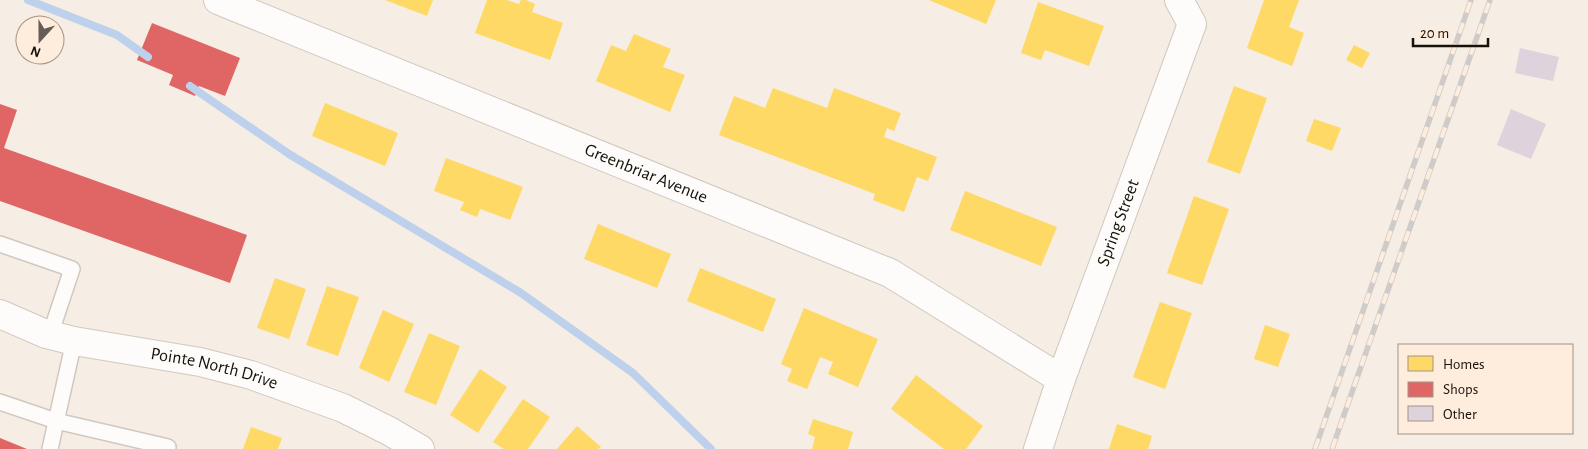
<svg xmlns="http://www.w3.org/2000/svg" width="1588" height="449" font-family="'Alegreya Sans',sans-serif">
<style>
.homes{fill:#ffd966}
.shops{fill:#e06666}
.lines{fill:none;stroke-linecap:round;stroke-linejoin:round}
.stream{stroke:#bdd1ed;stroke-width:8}
.building{fill:#ded2dc}
.service-casing{stroke:#d0c8c0;stroke-width:18}
.minor-casing{stroke:#d0c8c0;stroke-width:30}
.service{stroke:#fefcfb;stroke-width:15}
.minor{stroke:#fefcfb;stroke-width:28}
.rail-casing{stroke:#cecbc9;stroke-width:5.5}
.rail{stroke:#feecdc;stroke-width:4;stroke-dasharray:11;stroke-linecap:butt}
.labels{text-anchor:middle;dominant-baseline:central;stroke-width:5;stroke-linejoin:round;paint-order:stroke}
.street-label{font-size:18px;fill:#18110a;stroke:#feecdc}
</style>
<rect width="100%" height="100%" fill="#f6ede4"/>
<!-- homes -->
<g class="homes">
<path d="M385,0h48l-6,16z"/>
<path d="M487,0h20l12,4 2,-4h5l9,4 -3,8 31,11 -13,37 -75,-27z"/>
<path d="M929,0h67l-10,24z"/>
<path d="M1264,0h35l-10,27 15,6 -12,33 -45,-18z"/>
<path d="M1038,2l66,24 -15,40 -44,-16 -4,10 -20,-7z"/>
<path d="M634,34l37,15 -8,18 22,8 -15,37 -74,-31 15,-36 15,6z"/>
<path d="M1354,45l16,8 -8,15 -16,-8z"/>
<path d="M1234,86l33,12 -27,76 -33,-12z"/>
<path d="M773,88l54,20 7,-20 67,25 -7,18 -7,-3 -3,9 53,20 -9,24 -11,-4 -13,35 -31,-12 2,-6 -156,-59 15,-39 31,12z"/>
<path d="M325,103l73,30 -13,33 -73,-30z"/>
<path d="M1314,119l27,9 -9,23 -26,-10z"/>
<path d="M446,158l77,29 -13,33 -30,-11 -3,8 -17,-7 4,-8 -30,-11z"/>
<path d="M965,191l92,36 -16,39 -91,-36z"/>
<path d="M1194,196l35,13 -27,76 -35,-12z"/>
<path d="M598,224l73,30 -14,34 -73,-29z"/>
<path d="M700,268l76,31 -13,33 -76,-31z"/>
<path d="M275,278l31,11 -17,50 -32,-11z"/>
<path d="M327,286l32,11 -21,59 -32,-11z"/>
<path d="M1160,302l32,11 -27,76 -32,-12z"/>
<path d="M804,308l74,31 -20,48 -30,-13 5,-12 -13,-5 -13,32 -20,-8 5,-12 -11,-5z"/>
<path d="M383,310l31,14 -25,58 -30,-14z"/>
<path d="M1265,325l25,9 -12,33 -24,-8z"/>
<path d="M429,333l31,13 -24,59 -32,-13z"/>
<path d="M480,369l27,18 -29,46 -28,-18z"/>
<path d="M916,375l67,51 -17,23h-22l-53,-40z"/>
<path d="M523,399l27,18 -22,32h-24l-11,-7z"/>
<path d="M813,419l40,13 -5,17h-36l3,-12 -7,-3z"/>
<path d="M1117,424l35,12 -4,13h-39z"/>
<path d="M577,426l24,21 -3,2h-41z"/>
<path d="M251,427l31,11 -4,11h-35z"/>
</g>
<!-- shops -->
<g class="shops">
<path d="M152,23l88,35 -15,38 -26,-10 -4,10 -26,-11 4,-10 -36,-15z"/>
<path d="M0,104l17,6 -13,38 243,87 -17,48 -230,-82z"/>
<path d="M0,438l27,11h-27z"/>
</g>
<g class="lines">
<!-- stream -->
<g class="stream">
<path d="M28,0l89,35 31,22"/>
<path d="M190,86l99,68 232,139 112,80 78,76"/>
</g>
</g>
<!-- building -->
<g class="building">
<path d="M1520,48l39,9 -6,24 -38,-8z"/>
<path d="M1511,109l35,15 -15,35 -34,-14z"/>
</g>
<g class="lines">
<!-- service casing -->
<g class="service-casing">
<g id="service">
<path d="M0,244l72,25 -22,66"/>
<path d="M0,402l56,19 112,26"/>
<path d="M50,449l24,-108"/>
</g>
</g>
<!-- minor casing -->
<g class="minor-casing">
<g id="minor">
<path id="s1" d="M218,0l672,273 171,106"/>
<path id="s2" d="M0,314l46,20 28,7 126,21 51,13 92,33 46,23 31,18"/>
<path id="s3" d="M1038,449l23,-70 131,-355 -13,-24"/>
</g>
</g>
<!-- service -->
<use href="#service" class="service"/>
<!-- minor -->
<use href="#minor" class="minor"/>
<!-- rail casing -->
<g class="rail-casing">
<g id="rail">
<path d="M1315,449l156,-449"/>
<path d="M1332,449l158,-449"/>
</g>
</g>
<!-- rail -->
<use href="#rail" class="rail"/>
</g>
<g class="labels">
<!-- street labels -->
<g class="street-label">
<text stroke="none"><textPath href="#s1" startOffset="462">Greenbriar Avenue</textPath></text>
<text stroke="none"><textPath href="#s3" startOffset="240">Spring Street</textPath></text>
<text stroke="none"><textPath href="#s2" startOffset="222">Pointe North Drive</textPath></text>
</g>
</g>
<!-- legend -->
<rect x="1398" y="344" width="175" height="90" fill="#feecdc" stroke="#a29488"/>
<rect x="1408" y="356" width="25" height="15" fill="#ffd966" stroke="#a29488"/>
<text x="1443" y="369" font-size="15" fill="#18110a">Homes</text>
<rect x="1408" y="382" width="25" height="15" fill="#e06666" stroke="#a29488"/>
<text x="1443" y="394" font-size="15" fill="#18110a">Shops</text>
<rect x="1408" y="406" width="25" height="15" fill="#ded2dc" stroke="#a29488"/>
<text x="1443" y="419" font-size="15" fill="#18110a">Other</text>
<!-- north arrow -->
<g transform="translate(40 40) rotate(201)"><circle r="24" fill="#feecdc" stroke="#a29488"/>
<path d="M0-4L9 19L0 12L-9 19Z" fill="#665e56"/>
<text y="-8" font-size="14" font-weight="bold" text-anchor="middle" fill="#18110a">N</text>
</g>
<!-- scale -->
<path d="M1413 38v8h75v-8" fill="none" stroke="#18110a" stroke-width="2.5"/>
<text x="1420" y="38" font-size="15" fill="#18110a" stroke="#feecdc" stroke-width="4" paint-order="stroke">20 m</text>
</svg>
